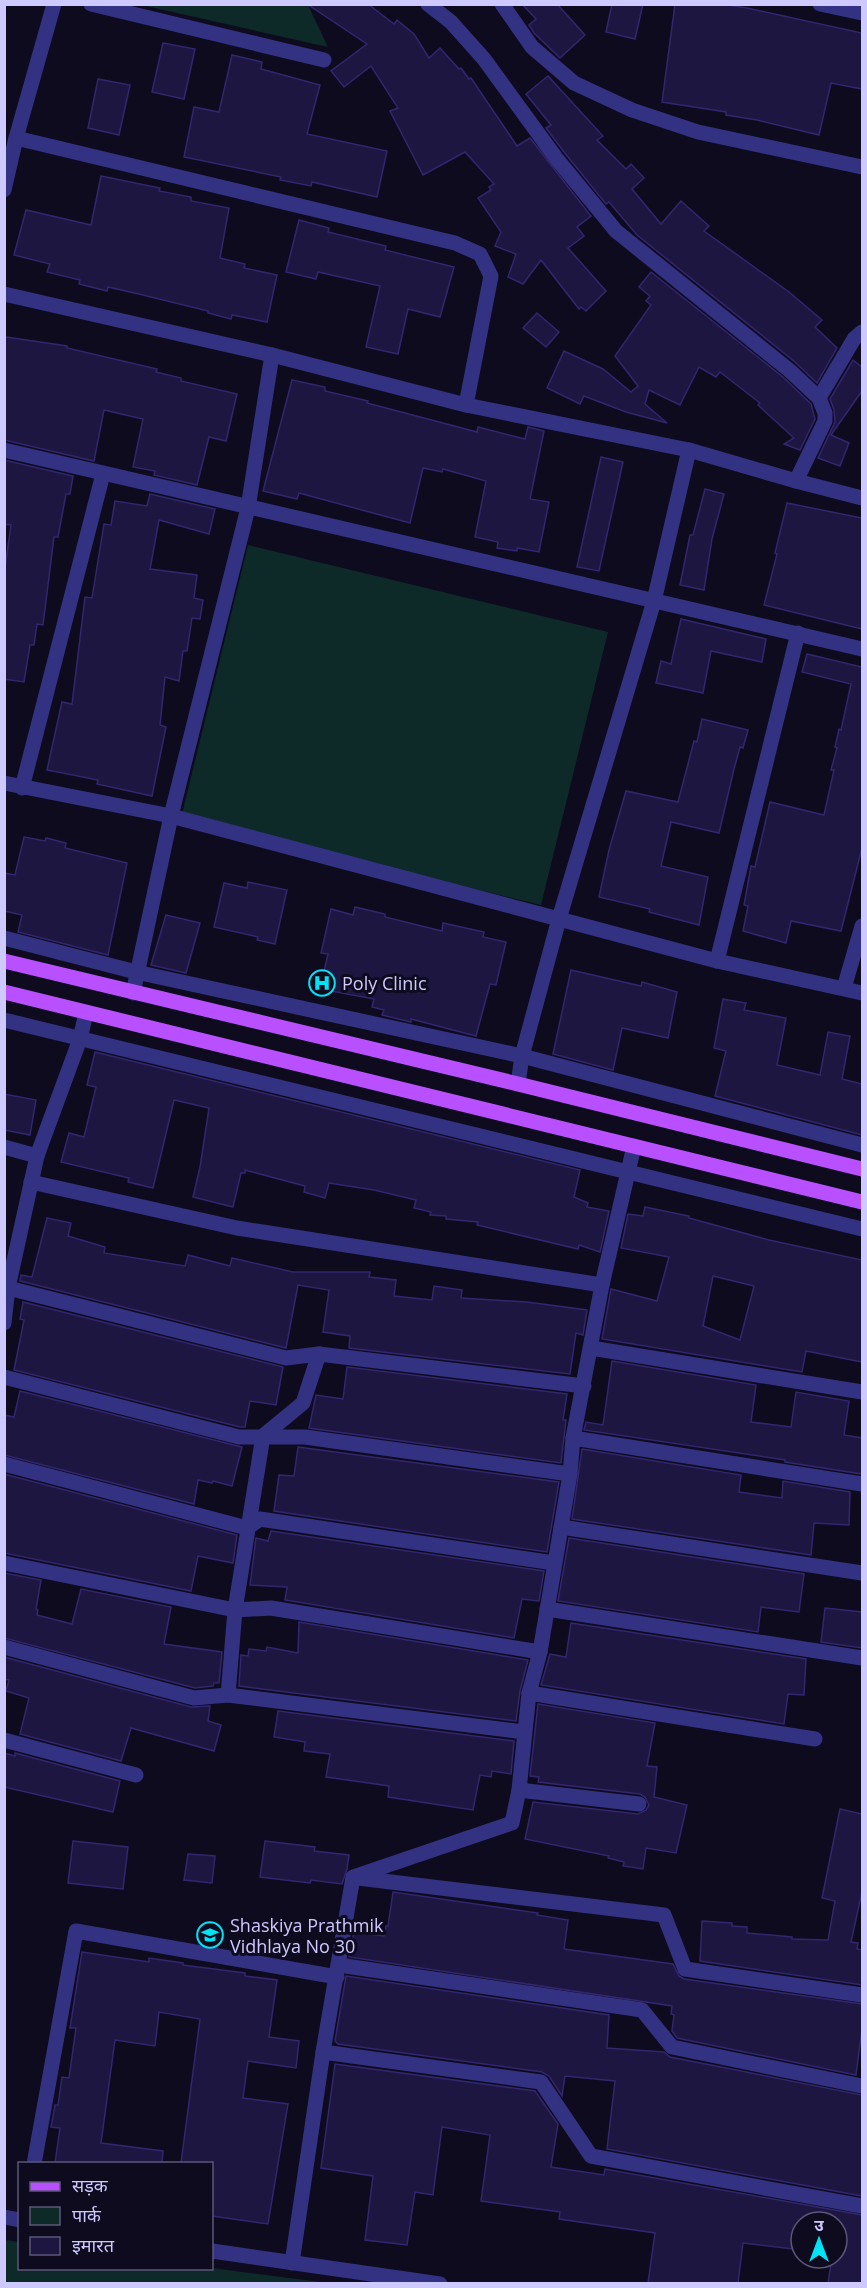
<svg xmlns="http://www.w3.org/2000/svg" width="867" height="2288" font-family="'Open Sans','Noto Sans Devanagari',sans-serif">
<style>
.green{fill:#0d2928}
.building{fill:#1d1641;stroke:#32266f;stroke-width:1.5;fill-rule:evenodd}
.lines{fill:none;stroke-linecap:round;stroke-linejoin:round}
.minor{stroke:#333282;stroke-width:15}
.major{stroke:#b850ff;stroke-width:15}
.labels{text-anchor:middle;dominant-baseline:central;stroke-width:6;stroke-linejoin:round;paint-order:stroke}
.poi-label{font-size:18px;fill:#cec9ff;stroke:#0e0b1f;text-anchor:start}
</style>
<rect width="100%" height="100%" fill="#0e0b1f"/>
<!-- green -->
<g class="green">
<path d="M141,5h167l20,42z"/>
<path d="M248,545l360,87 -67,273 -360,-87z"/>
<path d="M5,2240l14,2 1,26h192l117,15h-324z"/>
</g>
<!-- building -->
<g class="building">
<path d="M307,4h61l26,20 3,-4 17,14 15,24 11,-10 19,21 2,-1 8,11 2,-1 46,68 13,-8 61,78 -14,11 7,9 -16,12 38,43 -20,20 -5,-4 -2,2 -38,-49 -18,24 -15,-7 8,-23 -21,-8 6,-14 -23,-34 13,-8 -2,-3 5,-3 -29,-32 -42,23 -33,-64 8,-3 -27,-42 -27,21 -13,-16 36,-27z"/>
<path d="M522,4h35l28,31 -25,23 -26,-25 -5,-8 7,-6z"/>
<path d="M612,4h31l-8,35 -29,-7z"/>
<path d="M675,4h47l25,4 115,25v56l-31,-6 -12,52 -62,-15 -31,-5v-3l-64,-10z"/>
<path d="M163,43l32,6 -11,50 -32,-7z"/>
<path d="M232,55l30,7 -1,7 59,16 -13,49 80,17 -10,46 -65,-15 -1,4 -31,-6 1,-3 -97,-20 10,-50 25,5z"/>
<path d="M548,76l55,60 -6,4 29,29 5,-5 13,14 -12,11 29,35 20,-23 28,25 -5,5 85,61 33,28 -7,7 22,21 -20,35 -22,-21 -158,-127 -28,-33 -3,2 -42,-52 -18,-24 5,-3 -25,-31z"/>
<path d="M98,79l32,6 -11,50 -31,-7z"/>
<path d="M101,176l59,12 -1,3 32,6v4l38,7 -9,50 25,6 -1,4 33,7 -10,47 -35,-7 -1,4 -23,-6v-2l-65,-16 -35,-8 -1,4 -28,-7 1,-4 -33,-8 3,-8 -36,-9 12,-45 65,15z"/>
<path d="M299,220l30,8 -1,4 58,14 -1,4 69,17 -14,50 -32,-8 -10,45 -32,-7 14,-61 -62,-14 -2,7 -30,-7z"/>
<path d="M651,272l132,105 28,27 4,15 -15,31 -16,-6 10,-6 -36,-33 2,-2 -40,-31 -4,5 -17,-10 -19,38 -31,-15 -4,14 22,19 -41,-11 -42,-16 -4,8 -33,-16 17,-37 39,18 28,23 7,-6 -23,-30 36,-51 -5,-4 4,-5 -11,-9z"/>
<path d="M537,313l22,19 -13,15 -23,-19z"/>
<path d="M6,337l61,9v2l90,21 -1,3 25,6v3l56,13 -11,47 -17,-4 -12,48 -43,-10 1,-4 -22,-4 10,-48 -39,-9 -10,51 -90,-21v-92z"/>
<path d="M853,360l9,7v24l-31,44 18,8 -9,23 -22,-8 17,-36 -1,-12 -4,-11z"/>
<path d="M292,380l33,7v4l43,10 -1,2 110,29 1,-5 47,12 3,-12 16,4 -14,68 19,3 -10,50 -22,-4v3l-20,-3 1,-6 -23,-5 11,-56 -43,-12 -1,3 -19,-4 -13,55 -111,-30 -2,6 -34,-8z"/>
<path d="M601,457l22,5 -24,109 -22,-4z"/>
<path d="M4,460l69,16 -3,18h-4l-8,43h-4l-11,88 -6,-1 -3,21h-4l-6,37 -20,-3v-104l7,-50 -7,-1z"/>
<path d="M705,489l19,5 -12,45 -8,51 -24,-5 10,-50h3z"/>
<path d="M150,494l65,15 -6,25 -50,-14 -9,49 47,6 -3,23 9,2 -3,19 -8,-1 -5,33h-4l-4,30 -14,-4 -5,48 6,2 -14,69 -55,-12 1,-4 -51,-10 15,-68 10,2 13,-107 7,1 12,-74 7,1 4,-24 32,5z"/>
<path d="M787,503l75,15v111l-98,-24 13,-51 -2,-1z"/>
<path d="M681,619l85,20 -4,23 -51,-11 -8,42 -47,-10 5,-22 10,3z"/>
<path d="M807,654l55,13v181l-21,83 -50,-10 -5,22 -43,-12 5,-25 -4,-1 7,-39 4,1 15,-65 54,13 10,-45h-3l6,-22 -2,-1 4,-18 2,1 10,-46 -49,-12z"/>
<path d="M702,719l46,11 -5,18 -3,-1 -6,22 -15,64 -48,-11 -10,44 47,11 -9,48 -50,-13 1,-3 -51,-12 10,-47 17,-59 52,11 16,-61 3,1z"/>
<path d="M24,837l21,4 1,-3 20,5 -1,5 62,15 -19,92 -90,-23 4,-17 -18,-4v-38l11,2z"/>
<path d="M248,882l39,8 -12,54 -18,-4 1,-3 -44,-10 10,-44 23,5z"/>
<path d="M355,907l30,7v3l57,14 1,-8 41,9 -1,5 23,5 -10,43 -6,-1 -14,52 -65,-17v3l-29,-7 2,-5 -12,-3 2,-8 -54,-10 8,-35 -7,-1 10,-44 22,6z"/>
<path d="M166,915l34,8 -14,50 -35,-8z"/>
<path d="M571,970l70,16 1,-4 35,10 -9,46 -46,-10 -9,42 -60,-16z"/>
<path d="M723,999l23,4 -2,7 42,8 -9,47 43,10 8,-43 22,4 -8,43 20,5v51l-147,-39 11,-45 -12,-3z"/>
<path d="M95,1052l485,118 -6,27 14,6 -1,4 22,4 -9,41 -21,-7 -1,4 -101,-24 1,-3 -32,-3v-3l-16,-1 1,-3 -17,-4 2,-8 -42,-10 -45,-7 -4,15 -21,-6 1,-6 -60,-16v3h-4l-8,34 -40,-10 7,-30 9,-59 -35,-8 -21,88 -25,-6 1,-4 -68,-16 8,-29 15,4 12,-50 -9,-2z"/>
<path d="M4,1094l32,6 -6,35 -26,-5z"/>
<path d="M645,1207l44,9v2l80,22 93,20v102l-56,-11 -4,21 -200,-33 9,-50 46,12 12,-44 -48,-9 7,-34 15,2zM713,1276l41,10 -14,54 -37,-14z"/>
<path d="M47,1218l24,5 -3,13 37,11 -1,6 81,13 3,-11 42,11 2,-8 61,14h77l-1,5 27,3 -2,16 38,4 2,-14 28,4 -1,8 66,4 60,8 -4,25 -7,-2 -6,41 -221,-26 1,-12 -27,-4 6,-42 -31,-5 -12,63 -266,-67 1,-6 11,2z"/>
<path d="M23,1302l260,65 -7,38 -26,-4 -5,26h-5l-226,-57 10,-50 -4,-1z"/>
<path d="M612,1361l144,24 -5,37 40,5 5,-35 53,9 -5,34 18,3v36l-77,-12v-2l-201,-30 2,-8 17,3z"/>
<path d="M347,1367l220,27 -4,26h3l-5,43 -252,-35 7,-33 27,4z"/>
<path d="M20,1391l222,56 -10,39 -19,-5 -1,2 -14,-3 -4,24 -190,-49v-40l10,2z"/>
<path d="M298,1447l261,35 -12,70 -273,-41 5,-36 15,1z"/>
<path d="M582,1449l159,26 -2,17 43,6 1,-17 67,11 -1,33 -35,-2 -3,32 -239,-36z"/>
<path d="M4,1474l233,61 -4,28 -35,-7 -7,35 -187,-38z"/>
<path d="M271,1531l273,40 -5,30 -17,-2 -8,39 -229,-38 2,-13 -37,-2 6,-47 12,3z"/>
<path d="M569,1538l235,36 -5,38 -38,-5 -3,25 -200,-31z"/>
<path d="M4,1573l37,7 -5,29 2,1 -1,5 35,9 9,-35 90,18 -7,37 58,8 -3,31h-5l-1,3 -18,2 -191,-50z"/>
<path d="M825,1608l37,4v36l-41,-6z"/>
<path d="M299,1622l229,38 -8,31 -4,30 -277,-35 2,-31 7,1 1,-7 17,2 1,-4 31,6z"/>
<path d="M571,1623l235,36 -2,36 -16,-1 -4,30 -243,-39 9,-31 16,3z"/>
<path d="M4,1657l187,50 19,-1 -2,15 13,4 -7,26 -83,-23 -10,33 -101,-27 9,-36 -23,-7 3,-11 -5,-1z"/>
<path d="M538,1704l117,19 -8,43 10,1 -3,30 33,8 -11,48 -30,-5 -3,21 -20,-3 1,-4 -16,-4 1,-2 -84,-17 8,-37 105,12 8,-4 3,-5 -4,-8 -5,-3 -102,-12 1,-5 -9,-1z"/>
<path d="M278,1711l236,30 -3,33 -19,-3 -1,6 -11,-2 -7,35 -85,-13 1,-11 -63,-9 4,-23 -26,-3 1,-9 -31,-5z"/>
<path d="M4,1753l11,3v-3l105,28 -7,31 -109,-25z"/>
<path d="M840,1809l22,5v78l-11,50 7,1 -1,6 5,1v35l-162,-24 2,-40 30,2v3l15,1v6l45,4v2l36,1 7,-39 -13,-3z"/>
<path d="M73,1841l55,6 -5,42 -55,-6z"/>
<path d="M265,1841l50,6 -1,4 35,4 -2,14 -5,15 -31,-4 -1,3 -50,-6z"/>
<path d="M188,1854l27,2 -3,27 -28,-3z"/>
<path d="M393,1892l145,21 -1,2 31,5 -4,29 109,15 6,12 5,3 178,25v25l-6,46 -179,-37 -5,-7 2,-16 -3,-1 1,-8 -323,-49 5,-25 30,4 2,-10h2z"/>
<path d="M82,1952l67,10v-4l34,5v2l62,8v3l32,4 -8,57 30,4 -3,27 -48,-7 -5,37 45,6 -20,120 -56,-8v-53h-31l19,-144 -41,-7 -4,34 -40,-6 -14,103 62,8 -1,12h-107l5,-35 -9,-1 4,-22h3l4,-28 7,1 7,-50h-6z"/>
<path d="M346,1976l263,39 -2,33 57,4 6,5 192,38v101l-255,-47 8,-68 -50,-5 -3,20 -13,-20 -7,-4 -204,-28 -3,-3z"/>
<path d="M335,2064l200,27 23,33 -7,43 53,8 1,-6 257,46v68h-34l4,-25h5v-36h-36v28l-58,-7 -5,40h-90l7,-50 -96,-14 1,-7 -79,-11 9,-66 -48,-8 -9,68 -18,-3 -8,53 -42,-5 8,-64 -52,-8z"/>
</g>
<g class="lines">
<!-- minor -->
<g class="minor">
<path d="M91,4l233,56"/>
<path d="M428,4l23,18 33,37 72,99 60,73 173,139 30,28 6,15v8l-29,60"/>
<path d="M502,4l30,43 42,36 58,27 66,22 164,35"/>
<path d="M820,4l42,9"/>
<path d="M16,138l439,105 25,11 11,22 -25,129"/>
<path d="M4,190l12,-52 38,-134"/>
<path d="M4,294l268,61 194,50 223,45 107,31 66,17"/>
<path d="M819,398l35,-59 8,-7"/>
<path d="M4,450l858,199"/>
<path d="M4,783l167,33 546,145 145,32"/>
<path d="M22,788l81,-314"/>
<path d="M4,938l132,34 386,84 340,89"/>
<path d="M717,961l81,-328"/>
<path d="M844,988l18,-62"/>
<path d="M133,993l38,-177 77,-308 24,-153"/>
<path d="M4,1020l858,209"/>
<path d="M518,1084l4,-28 37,-137 95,-318 35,-151"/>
<path d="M4,1147l33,9"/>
<path d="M31,1182l206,46 365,57"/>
<path d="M8,1288l278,70 33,-4 265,32"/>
<path d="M4,1323l4,-35 29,-132 43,-117 6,-26"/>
<path d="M591,1348l271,44"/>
<path d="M4,1377l235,60h66l265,37"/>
<path d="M573,1438l289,46"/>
<path d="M4,1464l243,64 13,-9 294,44"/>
<path d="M561,1527l301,46"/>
<path d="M4,1563l231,47 36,-2 269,44"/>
<path d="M547,1609l315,49"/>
<path d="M4,1647l190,51 34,-3 296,37"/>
<path d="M529,1693l286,46"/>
<path d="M228,1695l7,-85 28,-174 40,-33 16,-49"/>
<path d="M4,1740l132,35"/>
<path d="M519,1790l120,14"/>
<path d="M358,1878l306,37 21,54 177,26"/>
<path d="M339,1965l303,45 30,37 190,39"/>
<path d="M323,2052l218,30 50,74 271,50"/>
<path d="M34,2164l42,-233 261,46"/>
<path d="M4,2217l16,3"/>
<path d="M212,2251l228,33"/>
<path d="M292,2263l31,-211 30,-175 159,-54 7,-33 10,-97 11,-41 30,-178 3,-36 29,-153 32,-139"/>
</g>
<!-- major -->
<g class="major">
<path d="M4,961l514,123 344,85"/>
<path d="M4,992l858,210"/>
</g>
</g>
<!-- icons -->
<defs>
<g id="hospital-ring" transform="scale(1.35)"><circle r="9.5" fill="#0e0b1f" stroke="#00e3f4" stroke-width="1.5"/><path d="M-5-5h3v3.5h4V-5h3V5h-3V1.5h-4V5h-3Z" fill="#00e3f4"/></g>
<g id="school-ring" transform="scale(1.35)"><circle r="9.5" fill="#0e0b1f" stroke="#00e3f4" stroke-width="1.5"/><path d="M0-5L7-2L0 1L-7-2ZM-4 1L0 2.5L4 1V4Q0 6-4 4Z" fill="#00e3f4"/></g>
</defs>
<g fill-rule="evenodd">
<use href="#hospital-ring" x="322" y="983"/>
<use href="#school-ring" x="210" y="1935"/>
</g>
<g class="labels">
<!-- poi labels -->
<g class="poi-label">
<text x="342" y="983">Poly Clinic</text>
<text x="230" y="1925">Shaskiya Prathmik<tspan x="230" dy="21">Vidhlaya No 30</tspan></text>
</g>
</g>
<!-- border -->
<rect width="867" height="2288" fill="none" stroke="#cec9ff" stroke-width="12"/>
<!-- legend -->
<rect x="18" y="2162" width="195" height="108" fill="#0e0b1f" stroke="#5b5779" stroke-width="1.5"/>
<rect x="30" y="2182" width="30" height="9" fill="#b850ff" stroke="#5b5779" stroke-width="1.5"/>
<text x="72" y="2192" font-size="18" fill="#cec9ff">सड़क</text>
<rect x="30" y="2207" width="30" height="18" fill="#0d2928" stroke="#5b5779" stroke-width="1.5"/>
<text x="72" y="2222" font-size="18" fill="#cec9ff">पार्क</text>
<rect x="30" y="2237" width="30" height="18" fill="#1d1641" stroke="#5b5779" stroke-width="1.5"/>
<text x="72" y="2252" font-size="18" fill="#cec9ff">इमारत</text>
<!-- north arrow -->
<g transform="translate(819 2240)"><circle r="28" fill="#0e0b1f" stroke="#5b5779" stroke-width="1.5"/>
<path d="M0-4.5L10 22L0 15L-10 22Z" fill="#00e3f4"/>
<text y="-9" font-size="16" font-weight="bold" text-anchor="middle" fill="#cec9ff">उ</text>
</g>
</svg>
